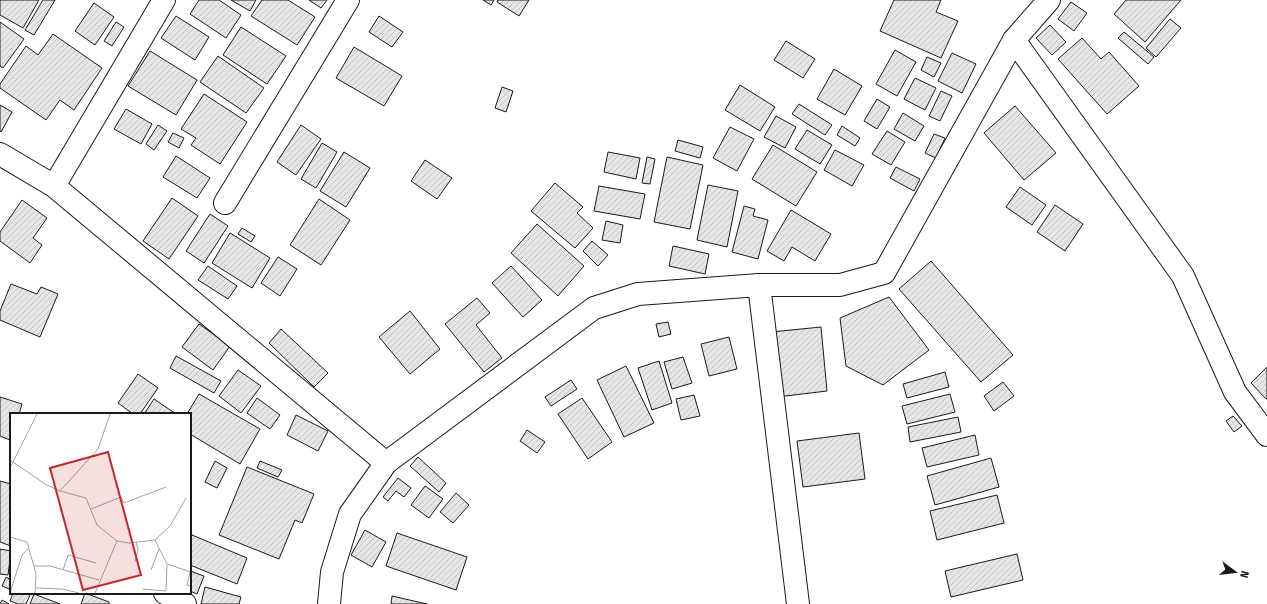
<svg xmlns="http://www.w3.org/2000/svg" width="1267" height="604" font-family="'Fira Sans Condensed',sans-serif">
<style>
.building{fill:url(#building-hatch);stroke:#1a1a1a}
.lines{fill:none;stroke-linecap:round;stroke-linejoin:round}
.minor-casing{stroke:#1a1a1a;stroke-width:24}
.minor{stroke:#fff;stroke-width:22}
.inset-road{fill:none;stroke:#a3a3a3;stroke-width:1}
.view{fill:#c62828;fill-opacity:0.15;stroke:#c62828;stroke-width:2}
.inset-edge{fill:none;stroke:#1a1a1a;stroke-width:2}
</style>
<defs>
<pattern id="building-hatch" width="6" height="6" patternUnits="userSpaceOnUse"><rect width="6" height="6" fill="#e6e6e6"/><path d="M-1 1l2-2M0 6l6-6M5 7l2-2" fill="none" stroke="#c5c5c5"/></pattern>
</defs>
<rect width="100%" height="100%" fill="#fff"/>
<!-- building -->
<g class="building">
<path d="M0,0h39l-16,28 -23,-13z"/>
<path d="M43,0h12l-21,35 -9,-5z"/>
<path d="M199,0h20l22,15 -15,23 -36,-24z"/>
<path d="M231,0h25l-6,11z"/>
<path d="M262,0h26l27,17 -18,28 -46,-29z"/>
<path d="M309,0h18l-6,8z"/>
<path d="M483,0h11l-3,5z"/>
<path d="M498,0h31l-10,16 -22,-14z"/>
<path d="M894,0h47l-5,12 22,9 -17,37 -61,-27z"/>
<path d="M1126,0h55l-36,42 -31,-28z"/>
<path d="M1071,2l16,11 -13,18 -16,-12z"/>
<path d="M94,3l20,14 -19,28 -20,-14z"/>
<path d="M176,16l33,21 -14,23 -34,-22z"/>
<path d="M379,16l24,16 -11,15 -23,-15z"/>
<path d="M1170,19l11,9 -25,29 -10,-9z"/>
<path d="M0,22l24,17 -21,29 -3,-2z"/>
<path d="M116,22l8,5 -12,19 -8,-5z"/>
<path d="M1050,25l16,17 -14,13 -16,-17z"/>
<path d="M241,27l45,29 -19,28 -44,-29z"/>
<path d="M1124,32l30,25 -6,7 -30,-26z"/>
<path d="M53,34l49,34 -28,42 -14,-10 -14,20 -46,-32v-4l26,-38 12,9z"/>
<path d="M1082,38l19,21 8,-7 30,34 -32,28 -49,-55z"/>
<path d="M786,41l29,18 -12,19 -29,-18z"/>
<path d="M354,47l48,29 -18,30 -48,-28z"/>
<path d="M895,50l21,12 -19,34 -21,-12z"/>
<path d="M150,51l47,29 -21,35 -48,-29z"/>
<path d="M952,53l24,11 -14,29 -24,-12z"/>
<path d="M218,56l46,32 -18,25 -46,-31z"/>
<path d="M927,57l14,6 -7,14 -13,-7z"/>
<path d="M834,69l28,17 -17,29 -28,-16z"/>
<path d="M915,78l21,10 -11,22 -21,-11z"/>
<path d="M740,85l35,22 -15,24 -35,-21z"/>
<path d="M502,87l11,4 -7,21 -11,-4z"/>
<path d="M941,91l11,5 -12,25 -11,-5z"/>
<path d="M204,94l43,28 -27,42 -29,-19 5,-7 -15,-9z"/>
<path d="M877,99l13,8 -13,22 -13,-8z"/>
<path d="M799,104l33,21 -7,10 -33,-21z"/>
<path d="M0,105l12,7 -11,20 -1,-1z"/>
<path d="M1015,106l41,47 -32,27 -40,-47z"/>
<path d="M126,109l26,15 -11,20 -27,-15z"/>
<path d="M903,113l21,13 -9,15 -21,-12z"/>
<path d="M776,116l20,11 -11,21 -21,-11z"/>
<path d="M158,125l9,6 -13,19 -8,-6z"/>
<path d="M301,125l20,14 -25,36 -19,-13z"/>
<path d="M842,126l18,12 -5,8 -18,-11z"/>
<path d="M730,127l24,12 -17,32 -24,-13z"/>
<path d="M807,130l25,15 -12,19 -25,-15z"/>
<path d="M887,131l18,11 -14,23 -19,-11z"/>
<path d="M173,133l11,5 -5,10 -11,-6z"/>
<path d="M934,134l11,4 -9,20 -11,-5z"/>
<path d="M678,140l25,7 -3,11 -25,-7z"/>
<path d="M322,143l15,9 -21,36 -15,-9z"/>
<path d="M773,145l44,27 -21,34 -44,-27z"/>
<path d="M835,150l29,15 -12,21 -28,-16z"/>
<path d="M344,152l26,16 -24,39 -26,-16z"/>
<path d="M608,152l32,6 -4,21 -32,-7z"/>
<path d="M176,156l34,22 -13,20 -34,-21z"/>
<path d="M647,157l8,2 -5,25 -8,-1z"/>
<path d="M667,157l36,8 -13,64 -36,-7z"/>
<path d="M425,160l27,18 -15,21 -26,-18z"/>
<path d="M896,167l24,12 -6,12 -24,-13z"/>
<path d="M555,183l28,24 -6,6 16,15 -18,20 -44,-37z"/>
<path d="M708,185l30,6 -11,56 -30,-7z"/>
<path d="M599,186l46,8 -5,25 -46,-8z"/>
<path d="M1020,187l26,18 -14,20 -26,-18z"/>
<path d="M172,198l26,18 -29,43 -26,-18z"/>
<path d="M319,199l31,21 -29,45 -31,-20z"/>
<path d="M22,200l25,18 -14,20 9,7 -12,18 -30,-22v-9z"/>
<path d="M1055,205l28,19 -18,27 -28,-19z"/>
<path d="M744,206l11,3 -2,7 15,4 -10,39 -26,-7z"/>
<path d="M791,210l40,24 -16,27 -23,-14 -8,14 -17,-10z"/>
<path d="M210,214l18,12 -24,37 -18,-12z"/>
<path d="M606,221l17,4 -3,18 -18,-3z"/>
<path d="M537,224l47,42 -26,30 -47,-43z"/>
<path d="M242,228l13,8 -4,6 -13,-8z"/>
<path d="M230,233l40,25 -18,30 -40,-25z"/>
<path d="M592,241l16,14 -10,11 -15,-15z"/>
<path d="M673,246l36,8 -4,20 -36,-8z"/>
<path d="M278,257l19,12 -17,27 -19,-13z"/>
<path d="M931,261l82,94 -32,27 -82,-93z"/>
<path d="M208,266l29,20 -9,13 -30,-19z"/>
<path d="M511,266l31,34 -19,17 -31,-34z"/>
<path d="M11,284l26,10 4,-7 17,7 -18,43 -40,-17v-9z"/>
<path d="M889,297l40,53 -46,35 -37,-19 -6,-48z"/>
<path d="M477,298l13,15 -14,12 26,33 -18,14 -39,-48z"/>
<path d="M410,311l30,38 -30,25 -31,-37z"/>
<path d="M668,322l3,12 -12,3 -3,-13z"/>
<path d="M199,324l31,22 -17,24 -31,-23z"/>
<path d="M821,327l6,64 -50,6 -6,-65z"/>
<path d="M281,329l47,44 -14,14 -45,-44z"/>
<path d="M729,337l8,32 -28,7 -8,-32z"/>
<path d="M176,356l45,25 -7,12 -44,-25z"/>
<path d="M683,357l9,26 -20,6 -8,-27z"/>
<path d="M659,361l13,42 -20,7 -14,-42z"/>
<path d="M626,366l28,57 -30,14 -27,-57z"/>
<path d="M1267,367v32h-1l-15,-16z"/>
<path d="M238,370l23,16 -20,27 -22,-17z"/>
<path d="M945,372l4,15 -42,11 -4,-14z"/>
<path d="M138,374l20,14 -18,26h-7l-15,-11z"/>
<path d="M571,380l6,9 -26,17 -6,-9z"/>
<path d="M1003,382l11,14 -20,15 -10,-15z"/>
<path d="M199,394l61,35 -20,35 -50,-30v-20h-3z"/>
<path d="M950,394l5,18 -48,12 -5,-18z"/>
<path d="M694,395l6,21 -19,4 -5,-21z"/>
<path d="M0,397l22,7 -3,10h-8l-1,26 -10,-4z"/>
<path d="M257,398l23,17 -10,14 -23,-16z"/>
<path d="M582,398l30,44 -24,17 -30,-45z"/>
<path d="M154,399l22,15h-32z"/>
<path d="M296,415l32,16 -10,20 -31,-16z"/>
<path d="M1233,416l9,10 -8,6 -8,-11z"/>
<path d="M958,417l3,15 -51,10 -2,-15z"/>
<path d="M527,430l18,12 -8,11 -17,-12z"/>
<path d="M859,433l6,46 -62,8 -6,-46z"/>
<path d="M975,435l4,20 -52,12 -5,-19z"/>
<path d="M418,457l28,26 -7,9 -29,-26z"/>
<path d="M991,458l8,29 -64,18 -8,-29z"/>
<path d="M215,461l12,7 -10,20 -12,-6z"/>
<path d="M260,461l22,9 -4,7 -21,-9z"/>
<path d="M247,467l67,27 -12,29 -7,-3 -16,39 -60,-24z"/>
<path d="M398,478l13,10 -7,9 -8,-6 -8,10 -5,-4z"/>
<path d="M0,481l11,3v62l-11,-4z"/>
<path d="M425,486l18,13 -14,19 -18,-13z"/>
<path d="M456,493l13,12 -16,18 -13,-11z"/>
<path d="M997,495l7,28 -67,17 -7,-29z"/>
<path d="M365,530l21,12 -14,25 -21,-12z"/>
<path d="M397,533l70,24 -11,33 -70,-24z"/>
<path d="M192,535l55,23 -10,26 -47,-19v-24z"/>
<path d="M0,549l11,2 -3,24 -8,-1z"/>
<path d="M1017,554l6,26 -72,17 -6,-26z"/>
<path d="M190,571l14,5 -7,18 -7,-3z"/>
<path d="M6,577l5,3 -2,9 -7,-3z"/>
<path d="M205,587l36,10 -2,7h-38z"/>
<path d="M13,593h18l-5,11h-8l-8,-3z"/>
<path d="M85,593l24,9v2h-28z"/>
<path d="M34,594l26,10h-30z"/>
<path d="M392,596l35,8h-36z"/>
<path d="M2,600l7,4h-9z"/>
</g>
<g class="lines">
<!-- minor casing -->
<g class="minor-casing">
<g id="minor">
<path d="M1014,40l169,236 52,116 32,43"/>
<path d="M0,154l54,32 332,277"/>
<path d="M54,186l110,-186"/>
<path d="M225,203l123,-203"/>
<path d="M759,285l39,319"/>
<path d="M165,593l20,11"/>
<path d="M329,604l3,-32 18,-58 36,-51 208,-155 44,-14 121,-9h81l44,-12 130,-233 35,-40"/>
</g>
</g>
<!-- minor -->
<use href="#minor" class="minor"/>
</g>
<!-- overview -->
<g transform="translate(10 413)">
<rect width="181" height="181" fill="#fff"/>
<path class="inset-road" d="M0,47l35,24 15,7 26,7 11,27 20,16 12,2 26,-3 12,24 24,8M0,55l27,-54M50,78l38,-42 12,-35M81,96l30,-12 3,6 42,-16M0,124l17,5 9,32 -1,19M145,127l15,-14 16,-28M125,149l3,-12 -2,-8M24,153h16l49,14M53,157l5,-15 28,8M141,157l8,-21M180,159l-3,13 4,1M26,175l26,1 17,4M133,176l23,2 1,-26M0,180l12,-38 7,-7M85,180l22,-52"/>
<path class="view" d="M98,39l33,123 -58,15 -33,-122z"/>
<rect width="181" height="181" class="inset-edge"/>
</g>
<!-- north arrow -->
<g transform="translate(1235 572) rotate(105)" stroke="#ffffff" stroke-width="3" paint-order="stroke">
<path d="M0-3L7 15L0 10L-7 15Z" fill="#1a1a1a"/>
<text y="-6" font-size="11" font-weight="bold" text-anchor="middle" fill="#1a1a1a">N</text>
</g>
</svg>
